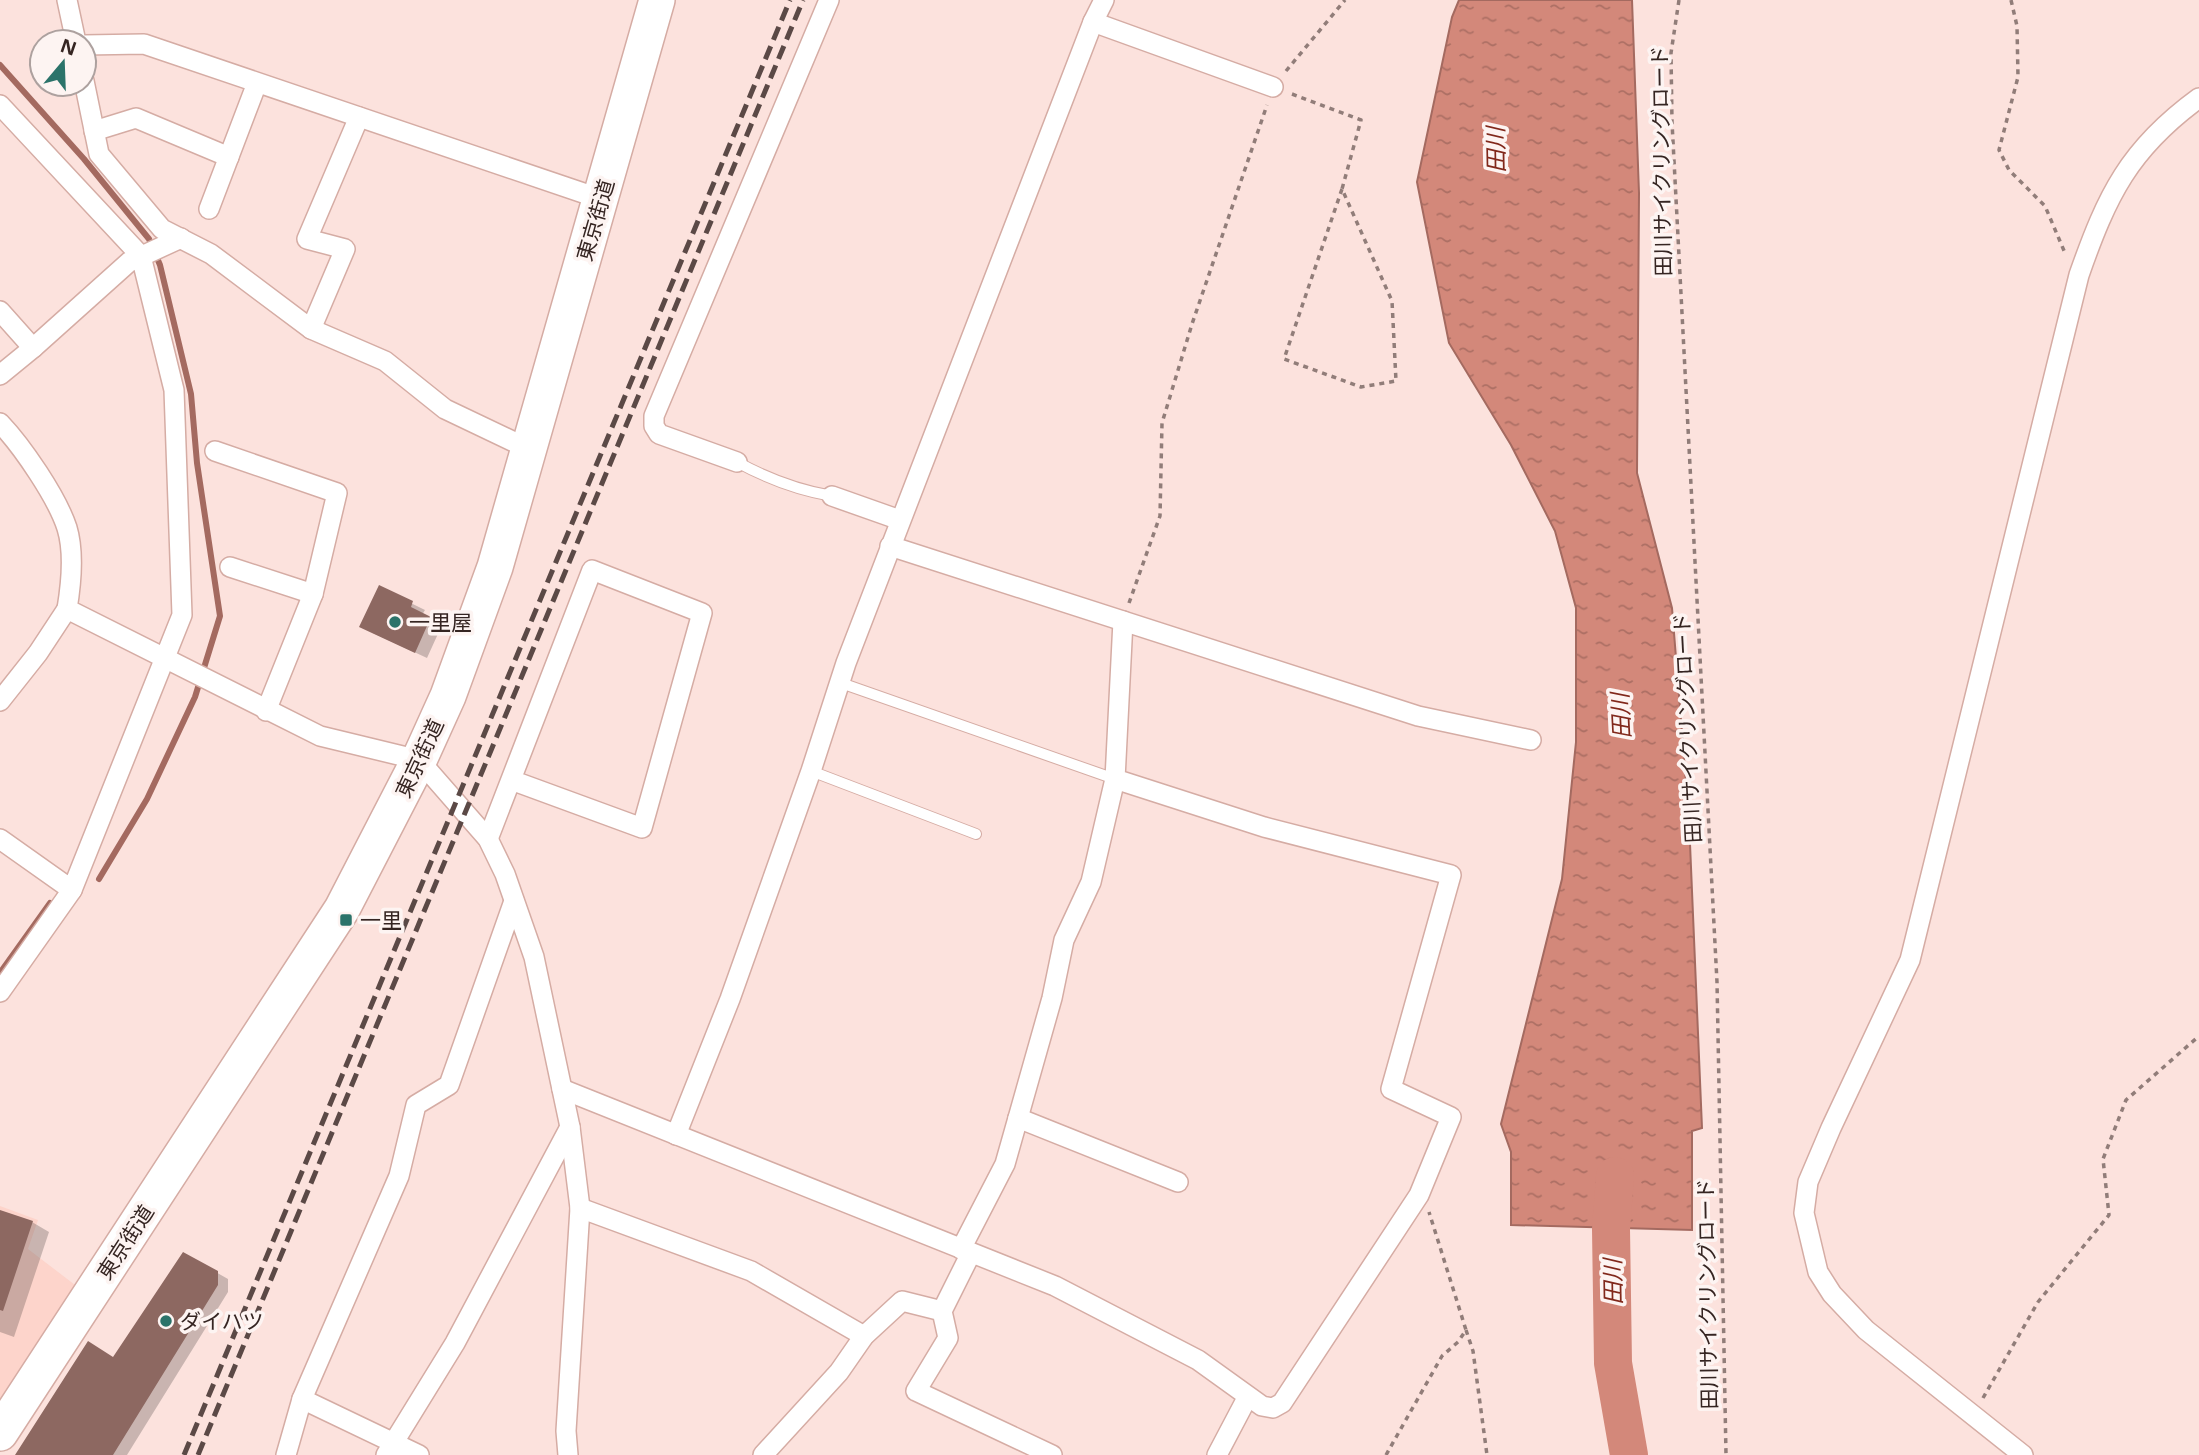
<svg xmlns="http://www.w3.org/2000/svg" width="2199" height="1455" font-family="'Noto Sans','Noto Sans JP',sans-serif">
<style>
.built{fill:#fdd4cb}
.water{fill:url(#water-ripples);stroke:#a46a60;stroke-width:2}
.shadow{fill:#0003}
.lines{fill:none;stroke-linecap:round;stroke-linejoin:round}
.stream{stroke:#a46a60;stroke-width:6}
.river{stroke:#d3887a;stroke-width:38}
.building{fill:#8d6861}
.lane-casing{stroke:#d5aca4;stroke-width:12}
.street-casing{stroke:#d5aca4;stroke-width:22}
.highway-casing{stroke:#d5aca4;stroke-width:38}
.path{stroke:#917d79;stroke-width:3.5;stroke-dasharray:5 5;stroke-linecap:butt}
.lane{stroke:#fff;stroke-width:10}
.street{stroke:#fff;stroke-width:19}
.highway{stroke:#fff;stroke-width:35}
.rail{stroke:#5b4946;stroke-width:5;stroke-dasharray:14 7;stroke-linecap:butt}
.poi-dot{fill:#2b736a;stroke:#fdf4f2;stroke-width:2.5}
.labels{text-anchor:middle;dominant-baseline:central;stroke-width:7;stroke-linejoin:round;paint-order:stroke}
.street-label{font-size:21px;fill:#352522;stroke:#fdf4f2}
.poi-label{font-size:21px;fill:#352522;stroke:#fdf4f2;text-anchor:start}
.water-label{font-size:23px;font-style:italic;fill:#81281b;stroke:#fdf4f2}
</style>
<defs>
<pattern id="water-ripples" width="26" height="14" patternUnits="userSpaceOnUse" patternTransform="scale(1.75)"><rect width="26" height="14" fill="#d3887a"/><path d="M2 4q2-2 4 0t4 0M15 11q2-2 4 0t4 0" fill="none" stroke="#ac6f64"/></pattern>
</defs>
<rect width="100%" height="100%" fill="#fce2dd"/>
<!-- built -->
<path class="built" d="M0,1206l38,14 -10,29 51,39 -79,120z"/>
<!-- water -->
<path class="water" d="M1459,0h173l7,193 -2,280 35,135 17,212 13,308 -10,3v99l-181,-5v-73l-10,-28 61,-245 14,-137v-134l-21,-77 -44,-86 -62,-102 -32,-161 35,-165z"/>
<!-- shadow -->
<g class="shadow">
<path d="M380,588l45,22 -3,5 20,10 -15,33 -54,-25z"/>
<path d="M0,1211l32,11 17,10 -35,105 -14,-5z"/>
<path d="M184,1254l44,25v13l-101,163h-110l97,-96z"/>
</g>
<g class="lines">
<!-- stream -->
<g class="stream">
<path d="M0,65l84,94 65,80 11,26 31,129 6,69 23,153 -25,81 -48,102 -48,80"/>
<path d="M0,973l50,-70"/>
</g>
<!-- river -->
<path class="river" d="M1615,1176l-4,53 2,134 16,92"/>
</g>
<!-- building -->
<g class="building">
<path d="M379,585l34,16 -2,6 20,10 -16,36 -56,-26z"/>
<path d="M0,1210l33,11 -30,90 -3,-1z"/>
<path d="M183,1252l35,19v14l-105,170h-98l73,-114 25,16z"/>
</g>
<g class="lines">
<!-- lane casing -->
<g class="lane-casing">
<g id="lane">
<path d="M737,462c31,17 60,28 95,34"/>
<path d="M841,683l274,96"/>
<path d="M811,771l165,63"/>
</g>
</g>
<!-- street casing -->
<g class="street-casing">
<g id="street">
<path d="M67,0l9,42"/>
<path d="M1093,22l180,65"/>
<path d="M84,45l60,-1 457,155"/>
<path d="M84,81l15,73 63,75 49,25 100,75 74,32 60,48 84,40"/>
<path d="M0,105l141,151 33,134 8,225 -110,275 -72,-51"/>
<path d="M94,131l42,-13 93,39"/>
<path d="M209,209l48,-126"/>
<path d="M0,311l33,37 96,-86 52,-24"/>
<path d="M311,329l34,-80 -38,-10 52,-122"/>
<path d="M0,375l33,-27"/>
<path d="M0,423c22,23 57,74 67,105 7,23 4,57 0,81l253,127 99,24 69,79 17,35 29,83 36,170 10,81 -14,223 2,24"/>
<path d="M215,451l122,42 -24,101 -47,117"/>
<path d="M737,462l-78,-28 -5,-8v-10l175,-416"/>
<path d="M832,496l68,24"/>
<path d="M890,546l528,170 113,24"/>
<path d="M230,567l83,27"/>
<path d="M0,701l38,-48 29,-44"/>
<path d="M488,839l104,-269 110,43 -60,215 -131,-48"/>
<path d="M0,992l72,-102"/>
<path d="M562,1089l493,197 143,74 64,46 11,2 9,-5 137,-208 32,-78 -60,-28 60,-214 -187,-48 -149,-48 8,-158"/>
<path d="M1018,1118l160,64"/>
<path d="M676,1135l54,-136 81,-228 35,-108 247,-641 11,-22"/>
<path d="M580,1208l171,63 113,65"/>
<path d="M961,1249l44,-85 47,-166 12,-58 27,-58 24,-103"/>
<path d="M971,1253l-29,58 6,27 -32,53 136,64"/>
<path d="M302,1399l117,56"/>
<path d="M286,1455l16,-56 97,-223 17,-71 33,-20 65,-184"/>
<path d="M386,1455l69,-112 115,-216"/>
<path d="M763,1455l76,-83 25,-36 38,-35 40,10"/>
<path d="M1217,1455l30,-57"/>
<path d="M2023,1455l-157,-125 -34,-36 -14,-22 -14,-59 4,-31 23,-54 79,-168 169,-685c28,-80 50,-126 120,-177"/>
</g>
</g>
<!-- highway casing -->
<g class="highway-casing">
<path id="highway" d="M0,1433l342,-524 77,-149 29,-64 47,-129 162,-567"/>
</g>
<!-- path -->
<g class="path">
<path d="M1679,0l-8,53 1,69 45,860 9,473"/>
<path d="M2011,0l6,26 1,51 -19,73 10,20 36,36 20,47"/>
<path d="M1286,71l59,-71"/>
<path d="M1292,94l69,26 -19,69 50,112 4,80 -35,6 -77,-28 58,-170"/>
<path d="M1129,603l31,-87 2,-93 30,-99 75,-219"/>
<path d="M1466,1330l7,21 14,104"/>
<path d="M1983,1398l55,-96 71,-87 -6,-56 23,-59 73,-64"/>
<path d="M1386,1455l56,-99 16,-14 8,-12 -37,-118"/>
</g>
<!-- lane -->
<use href="#lane" class="lane"/>
<!-- street -->
<use href="#street" class="street"/>
<!-- highway -->
<use href="#highway" class="highway"/>
<!-- rail -->
<g class="rail">
<path d="M184,1455l606,-1455"/>
<path d="M198,1455l605,-1455"/>
</g>
</g>
<!-- markers -->
<g class="poi-dot">
<circle cx="395" cy="622" r="7"/>
<rect x="339" y="913" width="14" height="14" rx="3.5"/>
<circle cx="166" cy="1321" r="7"/>
</g>
<g class="labels">
<!-- street labels -->
<g class="street-label">
<text transform="translate(1661 161) rotate(-91)">田川サイクリングロード</text>
<text transform="translate(595 220) rotate(-74)">東京街道</text>
<text transform="translate(1687 728) rotate(-93)">田川サイクリングロード</text>
<text transform="translate(419 758) rotate(-65)">東京街道</text>
<text transform="translate(125 1242) rotate(-57)">東京街道</text>
<text transform="translate(1707 1294) rotate(-91)">田川サイクリングロード</text>
</g>
<!-- poi labels -->
<g class="poi-label">
<text x="409" y="622">一里屋</text>
<text x="360" y="920">一里</text>
<text x="180" y="1321">ダイハツ</text>
</g>
<!-- water labels -->
<g class="water-label">
<text transform="translate(1495 150) rotate(-91)">田川</text>
<text transform="translate(1620 716) rotate(-93)">田川</text>
<text transform="translate(1612 1282) rotate(-91)">田川</text>
</g>
</g>
<!-- north arrow -->
<g transform="translate(63 63) rotate(19)"><circle r="33" fill="#fdf4f2" stroke="#ada19f" stroke-width="2"/>
<path d="M0-5L12 26L0 18L-12 26Z" fill="#2b736a"/>
<text y="-10" font-size="19" font-weight="bold" text-anchor="middle" fill="#352522">N</text>
</g>
</svg>
